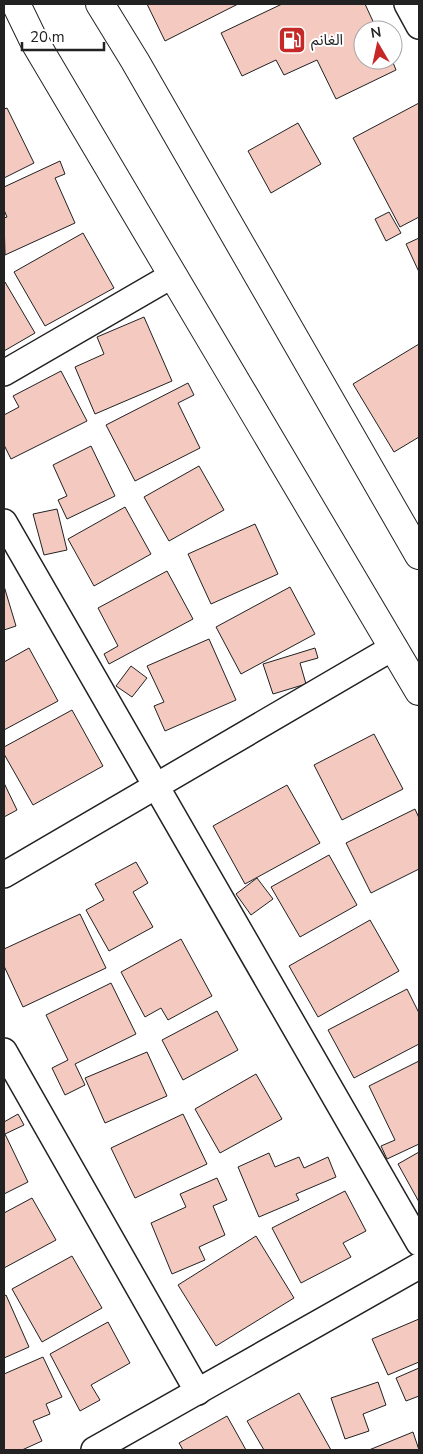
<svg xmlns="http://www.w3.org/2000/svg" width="423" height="1454" font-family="'Nunito Sans','Noto Sans Arabic',sans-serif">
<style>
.building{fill:#f3c9c0;stroke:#222}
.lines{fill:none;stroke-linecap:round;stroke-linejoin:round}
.minor-casing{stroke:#222;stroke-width:28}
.tertiary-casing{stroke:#222;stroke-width:30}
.minor{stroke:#fff;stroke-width:25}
.tertiary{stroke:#fff;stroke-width:28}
.labels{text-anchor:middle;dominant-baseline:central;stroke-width:4;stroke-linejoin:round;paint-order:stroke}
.poi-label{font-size:15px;fill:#222;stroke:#fff;text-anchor:start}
</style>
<rect width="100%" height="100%" fill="#fff"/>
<!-- building -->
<g class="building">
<path d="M147,4h91l-73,37z"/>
<path d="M282,4h83l12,26h-14v30h29l4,10 -60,29 -19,-39 -33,15 -8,-15 -34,16 -21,-43z"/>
<path d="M419,103v114l-19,10 -47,-89z"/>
<path d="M7,108l27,55 -30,15v-69z"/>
<path d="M298,123l23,41 -50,29 -23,-42z"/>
<path d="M60,161l5,13 -10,4 20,45 -70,32 -1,-37 3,-1 -3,-7v-23z"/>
<path d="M389,212l12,21 -15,8 -11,-22z"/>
<path d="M83,233l31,55 -69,38 -31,-54z"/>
<path d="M419,238v34l-13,-28z"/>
<path d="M5,282l30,51 -31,18v-68z"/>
<path d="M144,317l28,64 -77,33 -20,-47 29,-13 -7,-17z"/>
<path d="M419,344v93l-25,15 -41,-68z"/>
<path d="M61,371l26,50 -76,38 -7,-14v-30l15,-8 -6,-11z"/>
<path d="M188,383l6,12 -16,8 22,45 -65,33 -29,-56z"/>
<path d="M91,446l24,50 -48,23 -9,-19 9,-4 -14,-31z"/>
<path d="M199,466l25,44 -55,31 -25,-44z"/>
<path d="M125,507l26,47 -57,32 -26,-47z"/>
<path d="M57,509l10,41 -23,5 -11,-41z"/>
<path d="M255,524l23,50 -67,30 -23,-50z"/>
<path d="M167,571l26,48 -84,45 -5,-10 14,-8 -20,-38z"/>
<path d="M4,586l12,40 -12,4z"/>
<path d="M290,587l25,47 -74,40 -25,-47z"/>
<path d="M209,639l27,61 -71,31 -11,-25 10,-4 -17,-36z"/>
<path d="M29,648l29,53 -54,29v-68z"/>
<path d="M315,648l3,10 -18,5 6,21 -33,10 -10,-30z"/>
<path d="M131,666l16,12 -15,19 -16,-11z"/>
<path d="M72,710l31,56 -70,39 -29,-51v-7z"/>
<path d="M374,734l29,55 -61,31 -28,-55z"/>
<path d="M4,783l13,27 -13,7z"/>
<path d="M287,785l33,58 -75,41 -32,-58z"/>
<path d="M415,809l4,9v51l-48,24 -25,-50z"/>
<path d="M329,855l28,50 -57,32 -29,-50z"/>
<path d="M136,862l12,21 -15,9 20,35 -44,24 -23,-41 18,-10 -9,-16z"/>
<path d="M257,878l16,21 -22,16 -15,-21z"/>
<path d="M80,914l26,54 -83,39 -19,-41v-17z"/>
<path d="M370,920l29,51 -81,46 -29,-51z"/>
<path d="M181,939l31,57 -44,24 -7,-12 -16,9 -24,-45z"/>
<path d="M111,983l25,51 -61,30 10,21 -20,10 -13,-27 16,-8 -22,-45z"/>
<path d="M407,989l12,24v31l-65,34 -26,-48z"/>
<path d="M217,1011l21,39 -55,30 -21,-40z"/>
<path d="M147,1052l20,44 -62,27 -20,-45z"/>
<path d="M419,1061v83l-32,15 -6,-13 14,-6 -26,-54z"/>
<path d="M256,1074l26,45 -62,34 -25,-44z"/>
<path d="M18,1114l6,11 -19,9 23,48 -24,12v-72z"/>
<path d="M183,1114l24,50 -72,34 -24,-50z"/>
<path d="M419,1152v50l-21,-38z"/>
<path d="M269,1153l6,14 24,-10 5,11 24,-11 8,20 -40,17 3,6 -40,17 -21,-50z"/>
<path d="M217,1178l10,22 -14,6 12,29 -26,12 6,13 -33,14 -21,-51 35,-16 -6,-13z"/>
<path d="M345,1191l21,40 -23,12 8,14 -50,26 -29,-55z"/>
<path d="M32,1198l24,42 -52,28v-55z"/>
<path d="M256,1236l38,62 -78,48 -38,-61z"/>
<path d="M72,1256l30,52 -60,34 -30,-53z"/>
<path d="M6,1295l23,52 -25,11v-62z"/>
<path d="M419,1319v43l-31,13 -16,-36z"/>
<path d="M108,1322l22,41 -39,22 9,15 -20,11 -30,-57z"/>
<path d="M43,1357l19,40 -16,7 4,10 -17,7 9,20 -20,9h-18v-76z"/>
<path d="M419,1368v28l-13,5 -10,-23z"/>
<path d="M378,1382l8,23 -23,9 6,17 -24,8 -14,-41z"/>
<path d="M299,1393l32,57h-67l-17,-29z"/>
<path d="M227,1416l19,34h-63l-4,-7z"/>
<path d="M413,1432l6,18h-50z"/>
</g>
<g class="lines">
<!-- minor casing -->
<g class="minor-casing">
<g id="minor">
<path d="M407,4l12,22"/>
<path d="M4,373l169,-98"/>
<path d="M4,522l415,721"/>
<path d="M4,875l390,-228"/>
<path d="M4,1051l194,341"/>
<path d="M94,1450l325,-184"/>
</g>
</g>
<!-- tertiary casing -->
<g class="tertiary-casing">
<g id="tertiary">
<path d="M16,4l17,35 386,652"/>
<path d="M100,4l35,57 284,494"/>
</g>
</g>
<!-- minor -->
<use href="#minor" class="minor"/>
<!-- tertiary -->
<use href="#tertiary" class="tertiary"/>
</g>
<!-- icons -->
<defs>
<g id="fuel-square" transform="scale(1.4375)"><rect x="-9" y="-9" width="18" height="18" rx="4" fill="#c62828" stroke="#fff"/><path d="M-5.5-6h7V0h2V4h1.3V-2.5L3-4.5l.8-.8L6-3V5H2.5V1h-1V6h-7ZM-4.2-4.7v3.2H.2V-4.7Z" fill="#fff"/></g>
</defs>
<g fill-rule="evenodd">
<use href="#fuel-square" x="292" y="40"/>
</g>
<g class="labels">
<!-- poi labels -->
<g class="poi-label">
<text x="311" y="40">الغانم</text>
</g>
</g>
<!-- border -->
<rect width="423" height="1454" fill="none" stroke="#222222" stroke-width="10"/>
<!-- north arrow -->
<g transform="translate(378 45) rotate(351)"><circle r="24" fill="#ffffff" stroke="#a7a7a7"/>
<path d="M0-4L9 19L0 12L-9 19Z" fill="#c62828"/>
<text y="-8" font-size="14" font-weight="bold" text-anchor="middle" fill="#222222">N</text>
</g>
<!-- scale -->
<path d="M22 42v8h82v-8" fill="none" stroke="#222222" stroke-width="2.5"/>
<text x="30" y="42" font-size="15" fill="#222222" stroke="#ffffff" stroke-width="4" paint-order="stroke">20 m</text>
</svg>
